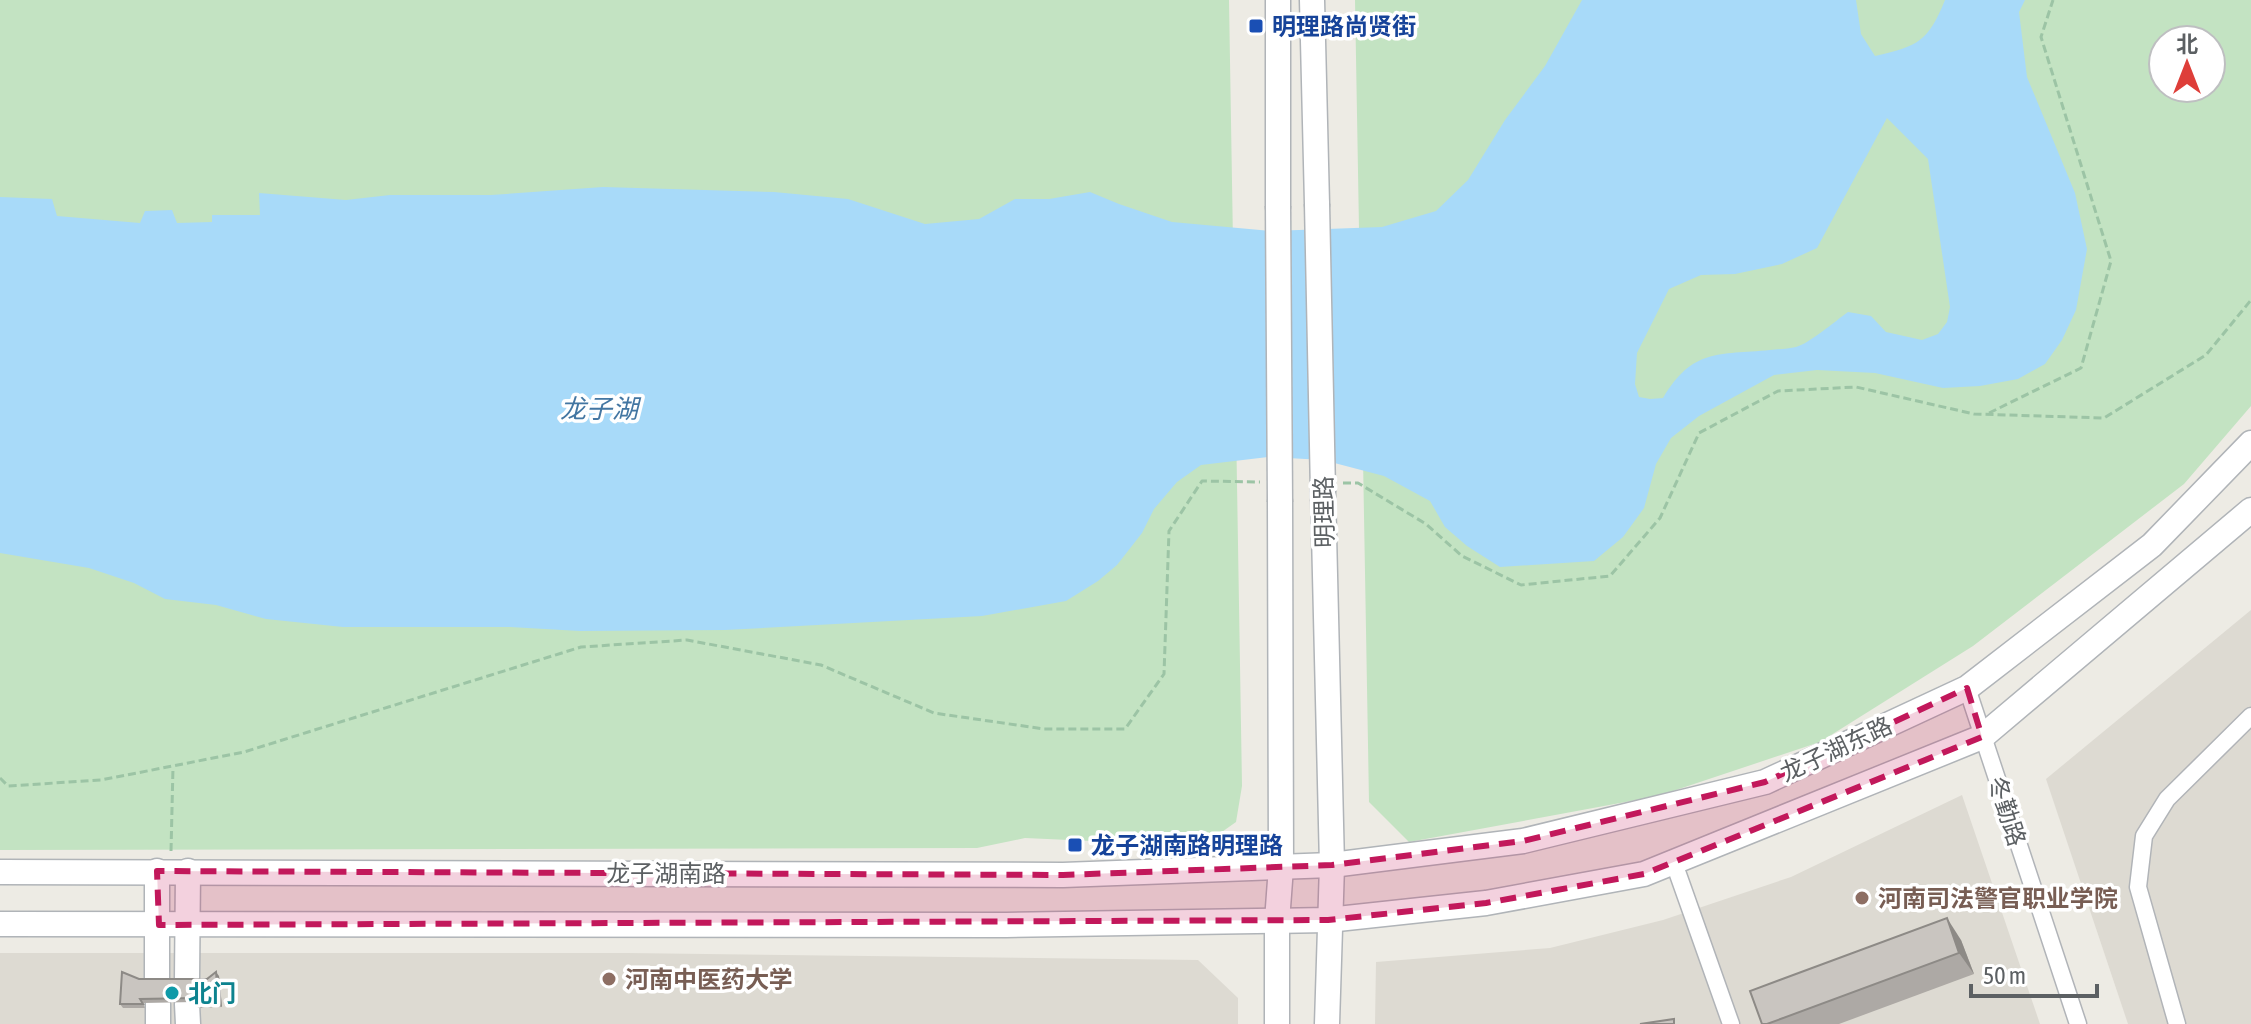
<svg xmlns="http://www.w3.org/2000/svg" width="2251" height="1024" font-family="'Asap Condensed','Noto Sans SC',sans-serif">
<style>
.education{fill:#dddad2}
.green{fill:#c3e3c2;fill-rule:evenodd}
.water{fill:#a8daf9;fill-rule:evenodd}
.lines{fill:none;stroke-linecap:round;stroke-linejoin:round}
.street-casing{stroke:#b1b4b8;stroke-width:19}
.secondary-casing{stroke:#b0b4b8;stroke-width:27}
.path{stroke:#9cc4a5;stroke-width:3;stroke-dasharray:8 4;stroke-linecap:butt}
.street{stroke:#fff;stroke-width:16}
.secondary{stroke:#fff;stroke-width:24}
.secondary-bridge-casing{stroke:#b0b4b8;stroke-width:27;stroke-linecap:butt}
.secondary-bridge{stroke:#fff;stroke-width:24}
.wall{fill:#ada9a5}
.shaded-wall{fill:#8d8a86}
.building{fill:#c9c5c0;stroke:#8d8a86;stroke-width:2}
.marked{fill:#c2185b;fill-opacity:0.2;stroke:#c2185b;stroke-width:6;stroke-dasharray:16 10;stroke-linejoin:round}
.transit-dot{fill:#1a4fb4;stroke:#fff;stroke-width:3}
.education-dot{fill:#8d6e63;stroke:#fff;stroke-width:3}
.culture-dot{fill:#0f9aa8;stroke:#fff;stroke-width:3}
.labels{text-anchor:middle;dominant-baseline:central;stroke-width:7;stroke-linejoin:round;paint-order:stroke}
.transit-label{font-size:24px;font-weight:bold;fill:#164399;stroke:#fff;text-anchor:start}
.street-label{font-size:24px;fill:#5c6063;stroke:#fff}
.education-label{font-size:24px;font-weight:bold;fill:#785e54;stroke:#fff;text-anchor:start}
.culture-label{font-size:24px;font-weight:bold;fill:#0d838f;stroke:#fff;text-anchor:start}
.water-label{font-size:26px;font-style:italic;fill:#4376a2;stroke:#fff}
</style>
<rect width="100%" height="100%" fill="#edebe4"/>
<!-- education -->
<g class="education">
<path d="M2251,610v414h-123l-82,-245z"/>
<path d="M1962,795l78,229h-665l1,-62 174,-14 113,-28 128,-43z"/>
<path d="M0,953h628l570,7 40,38v26h-1238z"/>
</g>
<!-- green -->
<g class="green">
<path d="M0,0h1229l13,786 -6,36 -34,24 -177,-8 -48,10 -977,2z"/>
<path d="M1355,0h896v406l-67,78 -211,162 -153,96 -162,54 -249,46 -40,-40zM2163,40h48v48h-48z"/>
</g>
<!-- water -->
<path class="water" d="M1582,0h274l5,34 14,22c43,-10 53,-14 70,-56h80l-6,12 8,65 48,116 12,56 -11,61 -14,30 -17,24 -27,15 -38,7 -37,2 -68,-15 -58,-3 -43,5 -75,41 -28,22 -15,26 -12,44 -21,29 -29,24 -94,6 -33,-21 -22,-19 -15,-26 -46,-25 -61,-16 -55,-3 -67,8 -24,17 -23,27 -12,24 -25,32 -19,16 -32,20 -84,15 -257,14 -145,1 -70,-4h-167l-77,-8 -50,-14 -51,-6 -31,-16 -45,-15 -89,-15v-356l52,2 5,17 83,7 5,-12 27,-1 5,13 35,-1v-7h48l-1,-22 87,7 44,-5h101l112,-8 171,5 74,7 77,25 54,-5 36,-20h34l41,-7 29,12 53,18 99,9 111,-4 54,-16 32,-31 37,-60 40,-54zM1887,118l41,41 22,148 -3,15 -9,12 -16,6 -36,-8 -15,-16 -23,-4c-14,10 -38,31 -52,35 -8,2 -18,2 -26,3 -52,5 -77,-2 -107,48l-13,1 -11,-2 -4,-13 2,-31 32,-64 32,-14 34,-1 47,-10 35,-16z"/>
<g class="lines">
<!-- street casing -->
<g class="street-casing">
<g id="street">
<path d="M1967,688l111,336"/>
<path d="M1674,863l57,161"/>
<path d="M2177,1024l-39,-137 6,-51 23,-37 84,-83"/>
</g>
</g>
<!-- secondary casing -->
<g class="secondary-casing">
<g id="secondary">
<path d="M1278,0v206"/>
<path d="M1312,0l5,204"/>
<path d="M1323,492l9,373 -5,159"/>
<path d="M157,871v108"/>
<path d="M0,872l1063,3 269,-10 191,-24 242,-59 202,-94 185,-143 99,-102"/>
<path d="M0,924l1006,1 322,-5 158,-17 158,-29 338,-137 269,-227"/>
<path d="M187,979l1,-108"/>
<path d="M158,1004v20"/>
<path d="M187,1004l1,20"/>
<path d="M1277,1024v-103l4,-54 -1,-365"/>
</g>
</g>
<!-- path -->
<g class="path">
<path d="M1989,413l92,-45 30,-107 -70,-224 12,-37"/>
<path d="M1343,483h15l68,41 36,32 59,29 89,-9 50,-58 39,-85 79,-42 78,-4 118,27 130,4 102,-63 45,-55"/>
<path d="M0,778l8,8 93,-6 143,-28 337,-105 106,-7 134,25 113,48 110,16h81l39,-55 5,-143 33,-50 58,1"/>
<path d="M171,851l2,-84"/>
</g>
<!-- street -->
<use href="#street" class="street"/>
<!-- secondary -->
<use href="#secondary" class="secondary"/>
<!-- secondary-bridge casing -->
<g class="secondary-bridge-casing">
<g id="secondary-bridge">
<path d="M1317,204l6,288"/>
<path d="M1278,206l2,296"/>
</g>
</g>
<!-- secondary-bridge -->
<use href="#secondary-bridge" class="secondary-bridge"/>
</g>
<!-- wall -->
<g class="wall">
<path d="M1961,940l13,34 -135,50h-77z"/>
<path d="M219,976l3,31 -24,1 -3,-6 -52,1 2,5h-22l-3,-4 19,-25h68z"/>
</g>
<!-- shaded-wall -->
<g class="shaded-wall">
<path d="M1947,918l14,22 13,34 -15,-21z"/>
<path d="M216,972l3,4 3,31 -3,-3z"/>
</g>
<!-- building -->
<g class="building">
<path d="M1947,918l12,35 -192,71h-5l-12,-33z"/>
<path d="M122,972l17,7h68l9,-7 3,32h-24v-6l-55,1 3,5h-23z"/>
<path d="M1674,1019v5h-34z"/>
</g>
<!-- marked area -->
<path class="marked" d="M1967,688l15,49 -338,137 -158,29 -158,17 -1169,5 -2,-54 906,4 269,-10 191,-24 242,-59z"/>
<!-- markers -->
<g class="transit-dot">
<rect x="1248" y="18" width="16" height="16" rx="4"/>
<rect x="1067" y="837" width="16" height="16" rx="4"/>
</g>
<g class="education-dot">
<circle cx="1862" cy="898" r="8"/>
<circle cx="609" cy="979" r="8"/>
</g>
<circle class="culture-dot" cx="172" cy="993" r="8"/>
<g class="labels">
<!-- transit labels -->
<g class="transit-label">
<text x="1272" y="26">明理路尚贤街</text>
<text x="1091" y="845">龙子湖南路明理路</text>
</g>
<!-- street labels -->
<g class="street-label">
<text transform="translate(1324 512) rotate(-91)">明理路</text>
<text transform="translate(1836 749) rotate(-25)">龙子湖东路</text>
<text transform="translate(2007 811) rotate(72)">冬勤路</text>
<text x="666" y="873">龙子湖南路</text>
</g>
<!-- education labels -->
<g class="education-label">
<text x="1878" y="898">河南司法警官职业学院</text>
<text x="625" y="979">河南中医药大学</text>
</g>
<!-- culture labels -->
<g class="culture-label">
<text x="188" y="993">北门</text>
</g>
<!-- water labels -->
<g class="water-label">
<text x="599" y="409">龙子湖</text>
</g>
</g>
<!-- north arrow -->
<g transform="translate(2187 64)"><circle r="38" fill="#ffffff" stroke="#bebfc1" stroke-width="2"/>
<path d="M0-6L14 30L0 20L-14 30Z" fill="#de3e39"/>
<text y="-12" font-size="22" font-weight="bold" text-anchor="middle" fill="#5c6063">北</text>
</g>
<!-- scale -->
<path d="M1971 984v12h126v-12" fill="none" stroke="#5c6063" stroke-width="4"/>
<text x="1983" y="984" font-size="24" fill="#5c6063" stroke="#ffffff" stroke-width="6" paint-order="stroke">50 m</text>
</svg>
